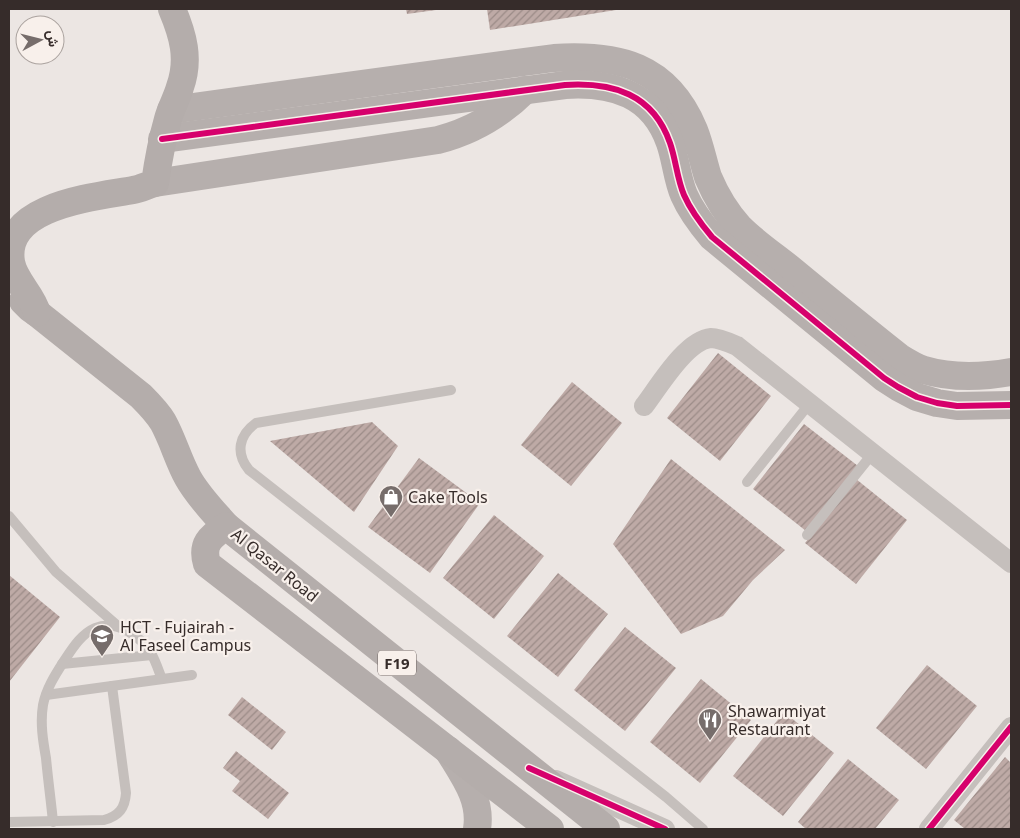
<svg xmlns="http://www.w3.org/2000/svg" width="1020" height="838" font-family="'Noto Sans',Vazirmatn,sans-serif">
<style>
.building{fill:url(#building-hatch)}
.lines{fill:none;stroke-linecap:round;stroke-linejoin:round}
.lane{stroke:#c5bfbc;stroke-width:10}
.street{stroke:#c5bfbc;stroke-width:20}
.secondary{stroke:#b6afad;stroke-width:28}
.primary{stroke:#b4adab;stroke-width:28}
.cycleway-casing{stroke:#f8f0eb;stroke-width:9}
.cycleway{stroke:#d6006c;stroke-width:6}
.labels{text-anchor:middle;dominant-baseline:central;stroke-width:4.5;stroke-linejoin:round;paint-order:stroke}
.shield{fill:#f8f0eb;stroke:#706764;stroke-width:1}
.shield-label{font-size:15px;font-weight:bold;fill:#362c2a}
.poi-label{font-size:16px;fill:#362c2a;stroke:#f8f0eb;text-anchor:start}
.street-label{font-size:16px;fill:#362c2a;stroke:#f8f0eb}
</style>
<defs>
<pattern id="building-hatch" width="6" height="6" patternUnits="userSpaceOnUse" patternTransform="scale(1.25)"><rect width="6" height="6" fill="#beaaa6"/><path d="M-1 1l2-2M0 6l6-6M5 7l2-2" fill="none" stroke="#9b8b87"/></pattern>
</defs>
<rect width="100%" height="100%" fill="#ece6e3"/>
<!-- building -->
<g class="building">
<path d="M406,9h30v1l-29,4z"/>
<path d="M487,9h128l1,1 -126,20z"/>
<path d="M718,353l53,43 -51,65 -53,-43z"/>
<path d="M572,382l50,41 -51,63 -50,-41z"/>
<path d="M372,422l26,24 -44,66 -84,-71z"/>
<path d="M804,424l54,42 -52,65 -53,-42z"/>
<path d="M419,458l61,45 -50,70 -62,-46z"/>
<path d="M671,459l114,91 -32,30 -30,36 -42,18 -68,-90z"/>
<path d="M856,479l51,41 -51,64 -51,-41z"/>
<path d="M494,515l50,41 -50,63 -51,-41z"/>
<path d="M558,573l50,41 -50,63 -51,-41z"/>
<path d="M9,575l51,42 -51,65z"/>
<path d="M625,627l51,41 -51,63 -51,-41z"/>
<path d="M927,665l50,41 -51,63 -50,-41z"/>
<path d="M701,679l50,41 -51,63 -50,-41z"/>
<path d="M242,697l44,35 -14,18 -44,-35z"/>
<path d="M784,712l50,41 -51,63 -50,-40z"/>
<path d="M236,751l53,42 -21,26 -36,-28 8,-10 -17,-13z"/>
<path d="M1005,757l6,6v66h-46l-11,-9z"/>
<path d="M848,759l51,41 -24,29h-69l-8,-7z"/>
</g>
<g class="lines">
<!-- lane -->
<g class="lane">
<path d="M451,390l-195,33c-17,12 -21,30 -7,47l417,327 37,32"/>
<path d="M747,482l63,-79"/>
<path d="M9,516l47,56 63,55"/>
<path d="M807,535l66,-82"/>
<path d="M62,664l90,-9"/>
<path d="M46,695l146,-20"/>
<path d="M9,822l95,-2c15,-4 21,-12 22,-27l-14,-107"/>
<path d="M53,822c-2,-21 -5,-42 -7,-64 -3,-17 -6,-35 -3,-53 3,-16 12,-30 21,-44 8,-12 17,-27 31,-33 22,-9 46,8 57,27 4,7 7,17 10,24"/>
</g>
<!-- street -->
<g class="street">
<path d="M644,406c14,-18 42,-66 67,-68 8,0 19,5 26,8l274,217"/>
<path d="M556,780l109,49"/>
<path d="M929,829l82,-102"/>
</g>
<!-- secondary -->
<g class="secondary">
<path d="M171,110l383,-52c64,-4 113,7 140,72 6,15 9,31 14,47 8,19 18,36 32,51 16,16 36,29 53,43 35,29 71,58 106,86 8,5 16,10 25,13 27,8 59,7 87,2"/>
<path d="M162,139l403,-54c48,-3 88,9 105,58 6,17 7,36 14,52 7,16 17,29 28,42l172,141 14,9 19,10 20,6 20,3 54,-1"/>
<path d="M155,183l283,-43c35,-9 62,-25 87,-50"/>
<path d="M448,750c15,25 34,49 29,79"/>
</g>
<!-- primary -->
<g class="primary">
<path d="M23,301l7,7 7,5 104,83c8,8 16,16 22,26 10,18 15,38 25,56 10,18 25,33 38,48"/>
<path d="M37,313c-5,-19 -23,-32 -26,-51 -9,-57 84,-65 122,-72 8,-1 14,-5 22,-7 3,-21 7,-43 13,-64 3,-11 9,-21 12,-32 10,-28 3,-52 -8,-78"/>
<path d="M550,829l-343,-265c-6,-20 3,-27 19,-38l380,303"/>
</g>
<!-- cycleway casing -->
<g class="cycleway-casing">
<g id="cycleway">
<path d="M162,139l403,-54c48,-3 88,9 105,58 6,17 7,36 14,52 7,16 17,29 28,42l172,141 14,9 19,10 20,6 20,3 54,-1"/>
<path d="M529,768l136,61"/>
<path d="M929,829l82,-102"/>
</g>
</g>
<!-- cycleway -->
<use href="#cycleway" class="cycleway"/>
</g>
<!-- icons -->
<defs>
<g id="shop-pin" transform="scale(1.25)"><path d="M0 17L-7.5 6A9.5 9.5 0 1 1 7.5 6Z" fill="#766d6b" stroke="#f8f0eb"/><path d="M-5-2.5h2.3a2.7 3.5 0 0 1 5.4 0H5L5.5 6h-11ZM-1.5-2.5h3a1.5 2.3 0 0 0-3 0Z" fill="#fff"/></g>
<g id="university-pin" transform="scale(1.25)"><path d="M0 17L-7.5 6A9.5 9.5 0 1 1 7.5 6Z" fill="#766d6b" stroke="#f8f0eb"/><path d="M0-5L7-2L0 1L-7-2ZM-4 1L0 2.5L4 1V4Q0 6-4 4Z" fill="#fff"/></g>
<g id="restaurant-pin" transform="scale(1.25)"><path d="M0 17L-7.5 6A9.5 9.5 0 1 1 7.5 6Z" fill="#766d6b" stroke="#f8f0eb"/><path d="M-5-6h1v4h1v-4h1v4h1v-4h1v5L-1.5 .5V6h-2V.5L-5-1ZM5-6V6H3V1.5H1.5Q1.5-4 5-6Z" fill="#fff"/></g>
</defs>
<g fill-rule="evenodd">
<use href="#shop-pin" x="391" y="497"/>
<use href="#university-pin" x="102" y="636"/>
<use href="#restaurant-pin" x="710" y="720"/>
</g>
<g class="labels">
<!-- shield labels -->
<rect class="shield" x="378" y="650.5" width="38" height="25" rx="4"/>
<g class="shield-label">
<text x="397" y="663">F19</text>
</g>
<!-- poi labels -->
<g class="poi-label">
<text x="408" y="497">Cake Tools</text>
<text x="120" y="627">HCT - Fujairah -<tspan x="120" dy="18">Al Faseel Campus</tspan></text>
<text x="728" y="711">Shawarmiyat<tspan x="728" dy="18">Restaurant</tspan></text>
</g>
<!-- street labels -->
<g class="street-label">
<text transform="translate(275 565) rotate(39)">Al Qasar Road</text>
</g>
</g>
<!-- border -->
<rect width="1020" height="838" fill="none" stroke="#362c2a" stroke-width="20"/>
<!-- north arrow -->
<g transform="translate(40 40) rotate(83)"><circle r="24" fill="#f8f0eb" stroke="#aaa29e"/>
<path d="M0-4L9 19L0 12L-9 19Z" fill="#766d6b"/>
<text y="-8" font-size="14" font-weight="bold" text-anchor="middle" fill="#362c2a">ش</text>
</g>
</svg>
